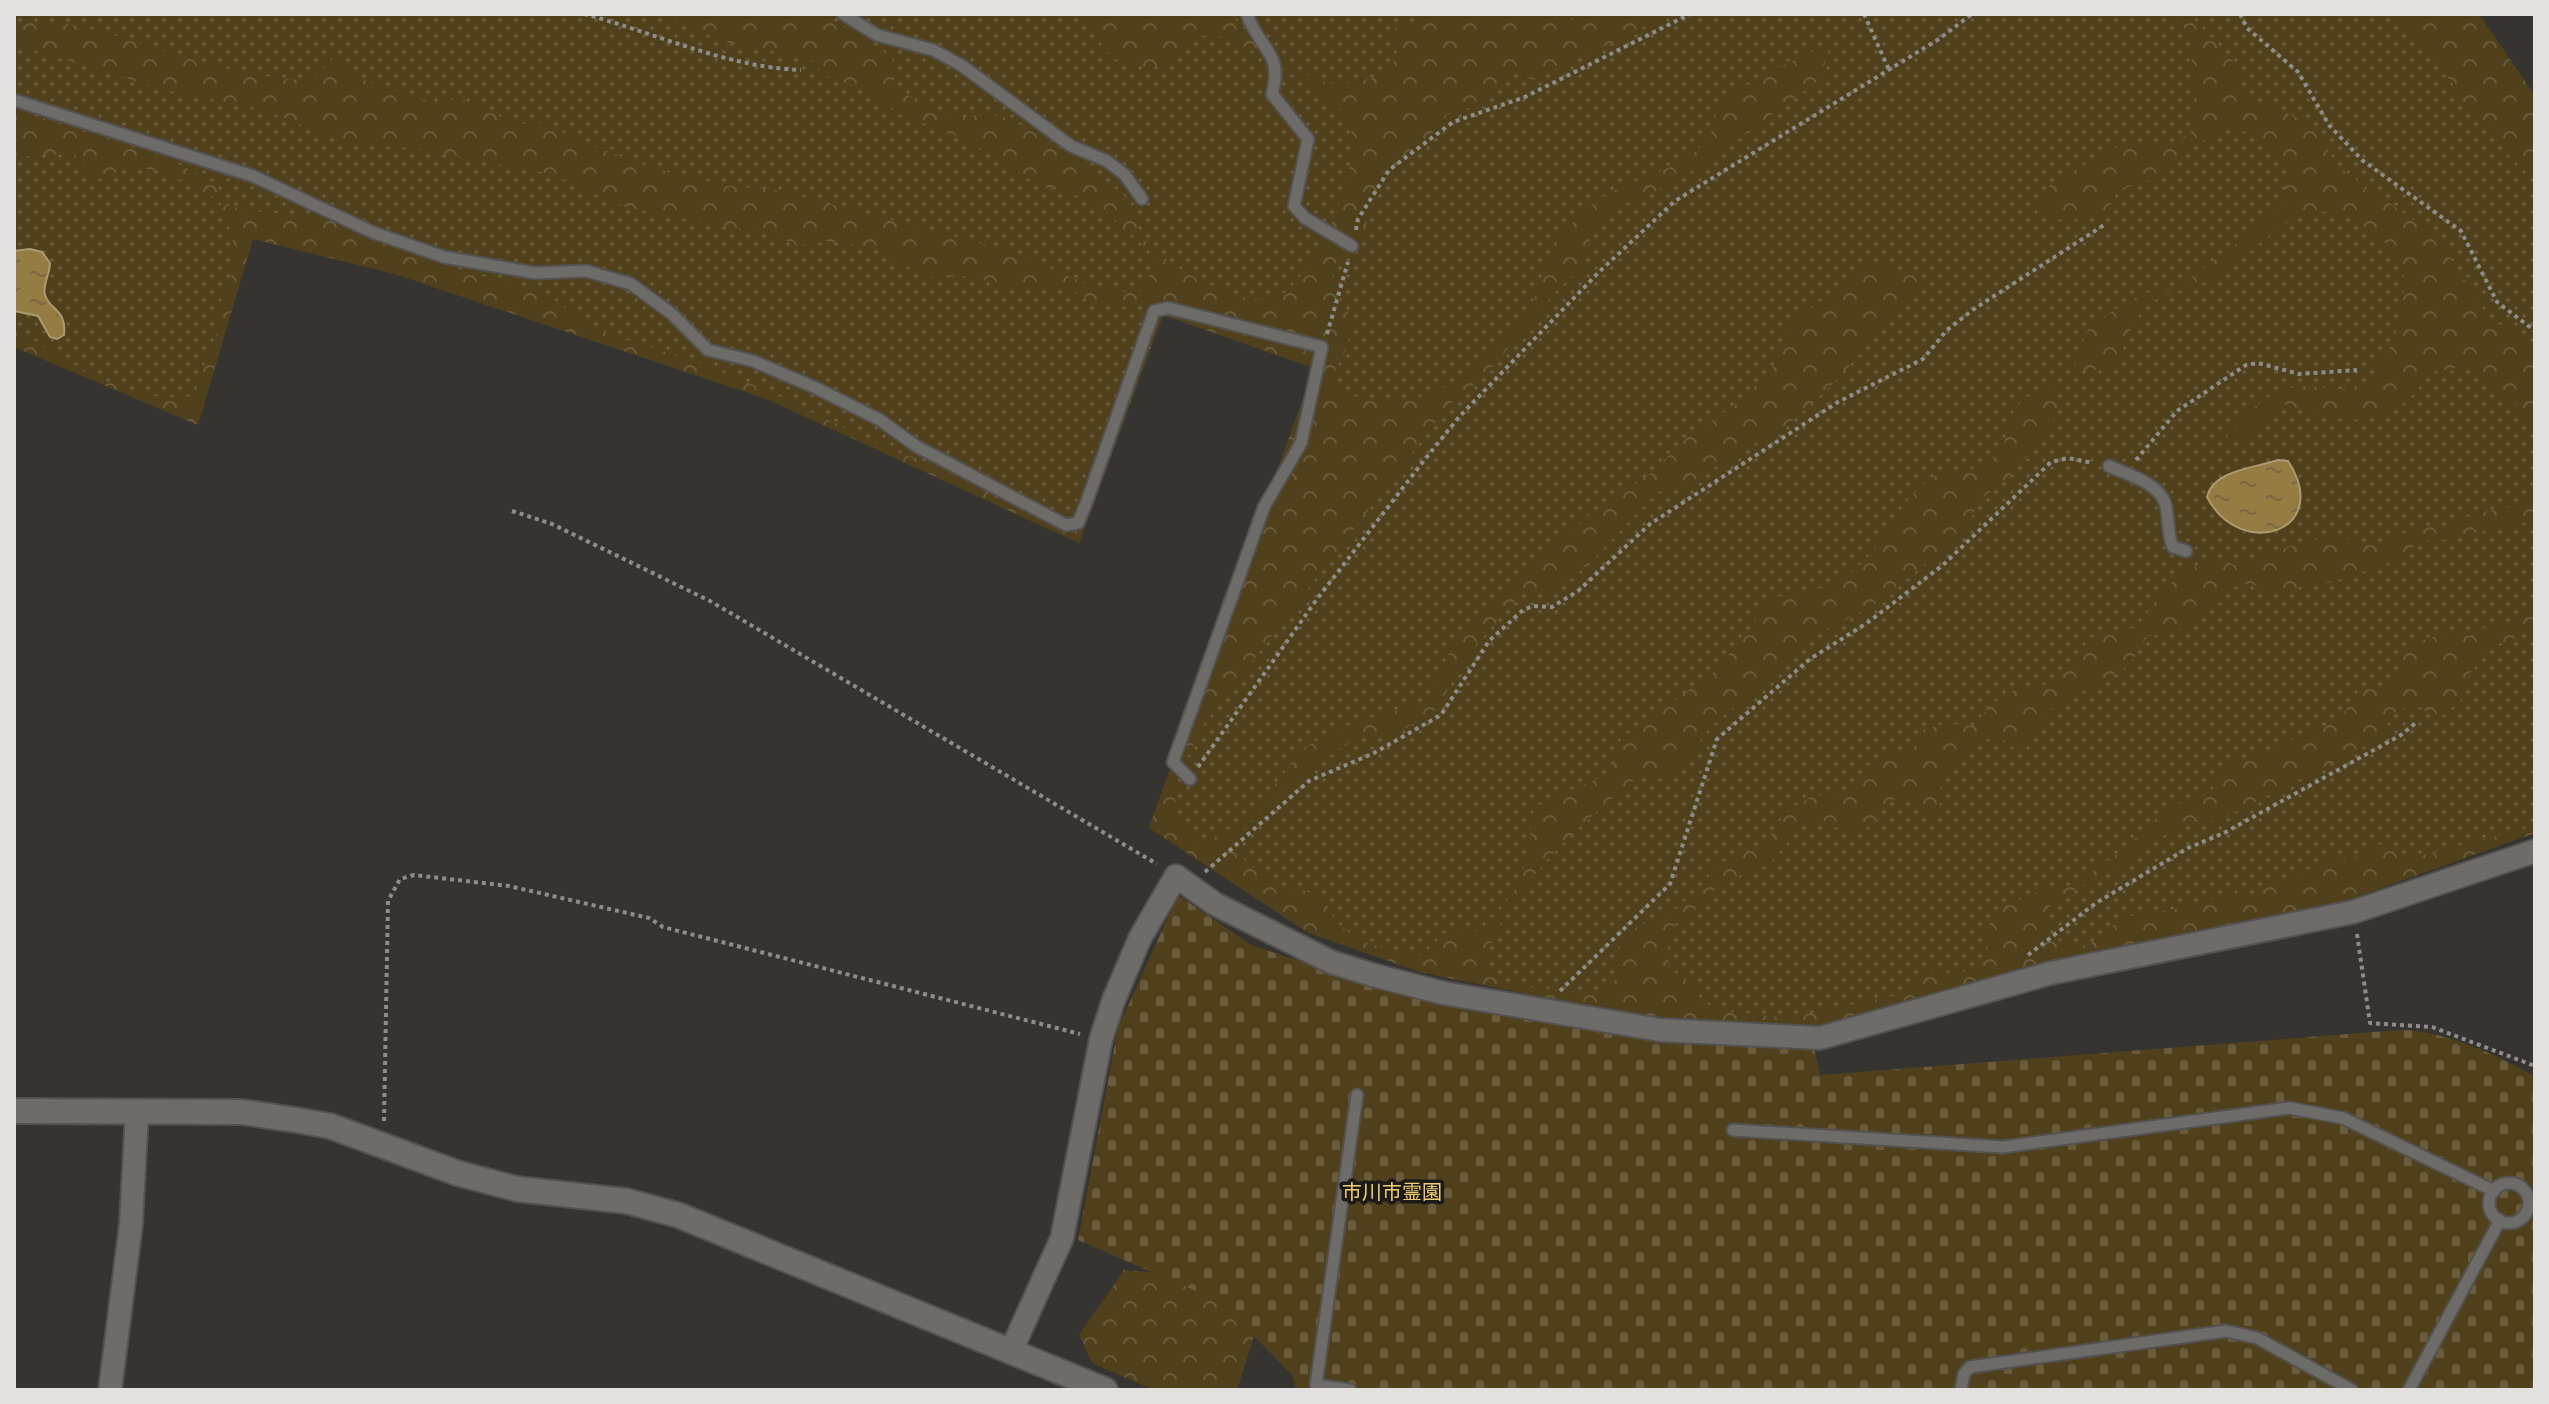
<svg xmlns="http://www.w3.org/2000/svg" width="2549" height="1404" font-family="Rubik,'Noto Sans JP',sans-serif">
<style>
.grass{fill:url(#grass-dots)}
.forest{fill:url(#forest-crowns)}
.cemetery{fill:url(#cemetery-stones)}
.water{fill:url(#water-ripples);stroke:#ac9a71;stroke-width:2}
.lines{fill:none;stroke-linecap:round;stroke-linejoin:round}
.lane-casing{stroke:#535251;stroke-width:15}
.street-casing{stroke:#535251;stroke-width:26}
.secondary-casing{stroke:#535251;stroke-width:28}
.path{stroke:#8e8d8b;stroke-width:4;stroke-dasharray:4 4;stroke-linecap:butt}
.lane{stroke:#6d6c69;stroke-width:11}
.street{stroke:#6d6c69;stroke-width:22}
.secondary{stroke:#6d6c69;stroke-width:24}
.labels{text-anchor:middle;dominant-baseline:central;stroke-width:7;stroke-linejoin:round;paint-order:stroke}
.park-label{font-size:20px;fill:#f1cb76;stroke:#1c1b1a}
</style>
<defs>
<pattern id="grass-dots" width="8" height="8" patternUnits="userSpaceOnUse" patternTransform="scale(2)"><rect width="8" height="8" fill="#50401b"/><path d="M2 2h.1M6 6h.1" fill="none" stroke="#695b3c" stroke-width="1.8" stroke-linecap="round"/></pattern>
<pattern id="forest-crowns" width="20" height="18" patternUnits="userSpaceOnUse" patternTransform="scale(2)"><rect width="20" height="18" fill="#50401b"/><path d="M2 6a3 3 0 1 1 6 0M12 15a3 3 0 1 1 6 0" fill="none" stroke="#695b3c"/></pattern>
<pattern id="cemetery-stones" width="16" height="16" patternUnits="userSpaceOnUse" patternTransform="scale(2)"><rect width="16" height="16" fill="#50401b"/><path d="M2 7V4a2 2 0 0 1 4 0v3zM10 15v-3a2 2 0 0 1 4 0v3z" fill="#695b3c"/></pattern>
<pattern id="water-ripples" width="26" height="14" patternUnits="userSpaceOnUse" patternTransform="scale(2)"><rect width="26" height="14" fill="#957c42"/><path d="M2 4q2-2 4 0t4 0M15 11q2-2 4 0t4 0" fill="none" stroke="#796842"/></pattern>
</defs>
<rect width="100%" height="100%" fill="#353431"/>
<!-- grass -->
<path class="grass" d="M14,14h2465l56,82v737l-193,69 -292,66 -230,61 -397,-56 -114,-40 -160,-105 165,-460 -151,-53 -84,228 -310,-143 -374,-126 -142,-35 -55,186 -184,-78z"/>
<!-- forest -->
<g class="forest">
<path d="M659,14h164l69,43 3,31c17,8 36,23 54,27 19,4 40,-5 60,4 40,20 82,48 115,77 18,16 8,27 19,42 21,27 113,82 144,53 32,-29 83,-133 59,-175 -11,-19 -116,-85 -139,-81 -16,3 -31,21 -43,31 -18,0 -43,2 -56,-13 -16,-17 -6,-24 -32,-39h156c8,17 71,62 90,67 22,7 46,-2 68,-8l8,-25 -6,-14 6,-10 14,1 8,-11h121l26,8 17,-8h86l-136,66 -23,-8 -25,31 -41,12 -22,32 -35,13 -28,82 -28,24 2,25 17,25 -3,29 -13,26 6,19c69,37 147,-20 185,-77 14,-20 17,-47 29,-68 7,-13 22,-27 33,-37 35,-32 99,-33 123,-75 5,-8 5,-21 7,-30l51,-31 61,-29 -9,36 -123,89 -50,27 -33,12 -23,23 -8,37 -25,21 -72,85 -39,33 -247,322c-21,49 -45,73 -2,117l45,-23 62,-76 46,-22 74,-22 23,-48 29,-40 110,-98 61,-41 41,-40 51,-34 35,-37 13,-40 45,-32 35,-31 56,18 -90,103 -45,41 -110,65 -23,4 -66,70 -35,29 -31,-1 -51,57 -42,68 -45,22 -29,1 -28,17 -39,28 -53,52 4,23 37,32 27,1 19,6c8,42 60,55 97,58l27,-25 30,1c46,-40 47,-66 55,-124l72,-32 15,-36 93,-67 37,-43 15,-32c45,-1 85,-14 112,-53 14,-20 26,-43 45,-60 18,-16 37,-11 58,-17 8,-3 17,-14 23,-20 4,-37 17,-55 54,-62v25l-13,27 -41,44 -23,18 -13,25 -34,33 -63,50 -60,30 -37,37 -64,53 -34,46 -11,7 -19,-8c-59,44 -143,119 -162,192l23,21 96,9 19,-23 -8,-16 23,-29 33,-12 30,-26 16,-22 49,-23 22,-32 26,-15 36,-2c20,-34 27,-39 66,-46l7,-18 24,-7 28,3c19,-28 43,-44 78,-41l39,-47 46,-11 32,-43 20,-15 21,-9 26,5 66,-23 34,-6 38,9 47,-18 29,-1 23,-12 33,-6 24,-11 5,-24v47l-92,20 -24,1 -18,18 -66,22 -67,12 -17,-10 -19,4c-19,28 -51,48 -85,49l-17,29 -80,45 -30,43 -16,-13 -22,-1 -25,19 -16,19 -2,37 -8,3c-12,-14 -22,-19 -41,-17l-13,14 1,10c-23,7 -35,11 -55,-4l-20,4 -34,40 -48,19 -29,30 -16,10 -9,14 2,29 11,12 14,4 6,17 17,11 70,8 111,-23 35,-25 25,5 31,-17 -3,-28 12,-21 45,-19 25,-4 18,-10 42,-30 38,-38 44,-15 11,-19 16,-13 44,-13 17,-13 40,-13 22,-33 30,-4 13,-10 -7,-15c19,-20 45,-31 73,-24l19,-10 27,-4 20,-20v27l-43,18 -22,26 -9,27 -23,19 -22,-14 -26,8 -5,23 -167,85 -32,-1 -67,48 -63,31 -10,11 2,23 19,13 21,-1 36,-28 57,-9 55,-16 18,3c27,-22 44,-11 71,-38h32l24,-13 31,14 123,-32v7l-193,69 -292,66 -230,61 -109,-4 -110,-16 -178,-36 -114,-40 -160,-105 165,-460 -151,-53 -84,228 -310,-143 -374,-126 -142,-35 -55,186 -184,-78v-19c53,32 114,78 178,68l28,-71 -4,-15c26,-46 22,-62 3,-110l-50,-26 -21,-5 -23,-1 -21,11 -9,-1 -21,-24 -60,3v-48l155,50 42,22 20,25 15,5 116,8 20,10 27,21 37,16 100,27 32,25 34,17 88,28 66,27 123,59 69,24 107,56 15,-1 72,-201 -7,-22 -24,2 -28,-6 -32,-16 -48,5 -42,-14 -45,1 -50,-29 -50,-7 -29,5 -34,-17 -16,1 -122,-23 -74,-33 -131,-25 -76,-7 -82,-33 -97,-19 -151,-46v-20c53,-11 128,22 180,36 38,11 76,18 115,21l25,-23 23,20 70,23 34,-2 57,25 28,-1 29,16 80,30 72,17 53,5 236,62 68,30 47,10 13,-3 12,-33 -58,-53 -37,-14 -19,-3 -77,-48 -65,-25 -35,-25 -36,-11 -20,-20 -84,-16z"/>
<path d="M2174,14l16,1 43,46 9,24 15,16 56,23 25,43 98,69 53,82 46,28v84l-20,-26 -46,-38 -39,6c-40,65 -88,50 -150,31l-38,38 -15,-4c15,-20 43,-48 70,-50 39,-3 45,13 84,-13l-7,-13c4,-3 11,-7 14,-11 11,-12 20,-67 14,-82 -6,-18 -21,-30 -36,-40 -67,-47 -99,20 -151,49 -20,11 -52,14 -68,29 -32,30 -11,70 -74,64l14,-39 22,-18 33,-19 39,-10 73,-53 30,-29 4,-35 -21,-24 -34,-17 -42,21 -44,35 -28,7 -13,24 -40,8 -29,-7 14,-31 72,-39 41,3 27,-14 4,-33 -5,-64z"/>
<path d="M2396,14h83l56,82v84l-27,-25 -13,-28 -24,-12 -20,-34z"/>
<path d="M1124,1270l39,3 96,48 -22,69h-83l-62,-27 -13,-28z"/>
</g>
<!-- cemetery -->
<path class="cemetery" d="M1178,895l73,50 134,44 429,59 6,27 580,-45c44,0 96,25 135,46v314h-1239l-3,-14 -72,-74 -143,-62 40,-212z"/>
<!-- water -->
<g class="water">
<path d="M30,249l12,3 8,11c0,11 -8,23 -5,32 5,16 22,14 19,40l-7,4 -7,-2 -12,-21 -24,-5v-60z"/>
<path d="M2278,460l10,1c46,70 -47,101 -81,36 6,-27 48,-29 71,-37z"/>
</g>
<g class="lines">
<!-- lane casing -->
<g class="lane-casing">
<g id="lane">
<path d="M843,14l34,21 56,15 28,15 110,81 36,15 18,14 17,24"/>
<path d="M1247,14c12,36 37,38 25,80l36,45 -14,67 11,12 47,28"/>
<path d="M14,100l239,76 119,56 72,25 91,16 51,-2 45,13 41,30 36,36 45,11 63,27 64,32 36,26 150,79 12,-2 9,-22 67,-190 14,-3 154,39 -21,96 -37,64 -91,255 17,17"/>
<path d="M2109,466c18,9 49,16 56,37 5,15 1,29 8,44l13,4"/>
<path d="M1733,1130l270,17 286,-39 54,10 151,73"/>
<circle cx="2509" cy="1203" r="20"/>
<path d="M1350,1390l-34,-5 41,-290"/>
<path d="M1961,1390l3,-16 6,-7 256,-36 31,7 95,52"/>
<path d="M2409,1390l91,-170"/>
</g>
</g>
<!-- street casing -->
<g class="street-casing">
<g id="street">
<path d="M1011,1351l51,-113 39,-199 13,-40 26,-61 36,-62 39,28 116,58 42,13 70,18 217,37 160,8 231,-65 302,-61 182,-61"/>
<path d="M110,1390l21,-166 6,-113"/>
</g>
</g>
<!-- secondary casing -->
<g class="secondary-casing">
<path id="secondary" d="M14,1111l228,1 54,8 34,6 127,47 60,16 109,12 52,14 427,175"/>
</g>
<!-- path -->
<g class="path">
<path d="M584,14c72,19 141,53 217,56"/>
<path d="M1864,14l25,56"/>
<path d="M2240,14l7,14 51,44 31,53 33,35 99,71 36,71 38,29"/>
<path d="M1356,230l2,-11 31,-49 64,-48 72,-25 165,-83"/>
<path d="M1327,334l21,-72"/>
<path d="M2136,460l41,-49 69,-46 12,-2 41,11 58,-4"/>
<path d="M512,511l40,13 158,77 447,263"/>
<path d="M1198,767l119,-168 105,-136 37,-46 140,-145 76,-71 264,-162 33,-25"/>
<path d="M1205,872l104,-91 65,-28 67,-38 48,-74 34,-31 10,-4 19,1 26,-16 72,-67 188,-122 85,-43 24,-29 27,-21 130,-84"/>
<path d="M2357,934l13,89 62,4 103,39"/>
<path d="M2028,955l68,-52 92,-55 36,-15 177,-98 17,-14"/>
<path d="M1560,991l110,-107 47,-145 93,-80 57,-36 76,-58 108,-103 17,-4 25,5"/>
<path d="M384,1121l4,-220 12,-22 14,-4 95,11 140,32 14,9 417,107"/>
</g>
<!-- lane -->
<use href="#lane" class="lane"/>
<!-- street -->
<use href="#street" class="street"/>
<!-- secondary -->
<use href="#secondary" class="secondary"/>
</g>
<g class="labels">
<!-- park labels -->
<g class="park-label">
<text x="1392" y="1192">市川市霊園</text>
</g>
</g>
<!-- border -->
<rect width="2549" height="1404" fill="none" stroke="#e2e1e0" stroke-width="32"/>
</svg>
